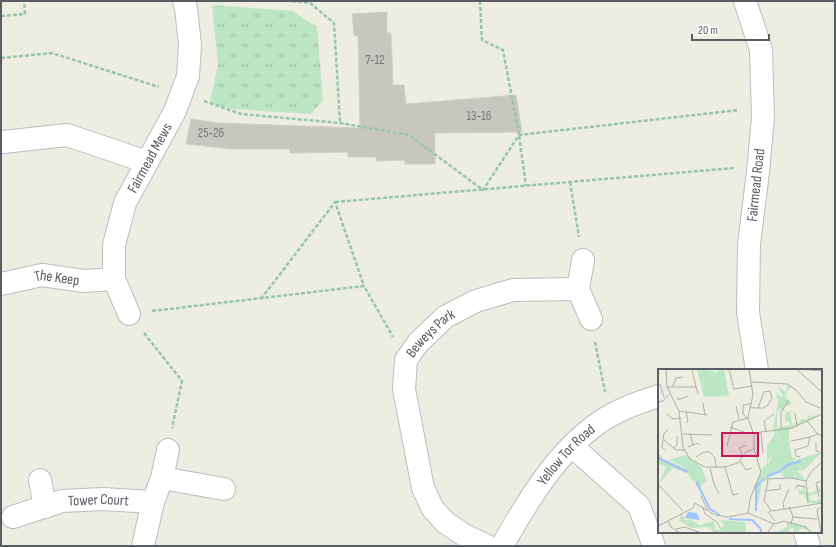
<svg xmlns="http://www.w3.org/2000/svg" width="836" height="547" font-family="'Sofia Sans Condensed',sans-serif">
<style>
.grass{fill:url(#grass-tufts)}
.building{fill:#c8c7bf;stroke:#d2d0c0}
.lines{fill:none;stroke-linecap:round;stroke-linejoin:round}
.minor-casing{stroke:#bcbdc3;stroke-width:24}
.path{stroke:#96c7ac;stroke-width:2.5;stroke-dasharray:4 2;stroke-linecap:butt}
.minor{stroke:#fff;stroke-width:22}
.labels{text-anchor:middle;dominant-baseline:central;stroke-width:4;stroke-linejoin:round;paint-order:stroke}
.number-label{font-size:13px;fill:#76777a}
.street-label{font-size:15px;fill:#5a5c63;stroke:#fff}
.inset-river{fill:none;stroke:#a0c4ff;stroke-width:2}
.inset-road{fill:none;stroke:#aeafab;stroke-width:1}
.view{fill:#c2185b;fill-opacity:0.15;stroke:#c2185b;stroke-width:2}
.inset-edge{fill:none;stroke:#5a5c63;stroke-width:2}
</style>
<defs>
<pattern id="grass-tufts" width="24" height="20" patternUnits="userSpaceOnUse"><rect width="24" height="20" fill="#bde6c4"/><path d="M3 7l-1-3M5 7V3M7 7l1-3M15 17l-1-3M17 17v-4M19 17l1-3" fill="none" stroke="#9dbea3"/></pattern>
</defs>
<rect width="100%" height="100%" fill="#edede1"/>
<!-- grass -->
<path class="grass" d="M212,5l80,6 25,16 6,73 -12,14 -79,-5 -22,-6 8,-38z"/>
<!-- building -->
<path class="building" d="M387,12v21h4l2,52h11l2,19 110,-9 6,37 -87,1v31h-30v-4l-29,1v-4h-28v-5l-58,1v-4h-58l-46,-5 5,-25 27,4 142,5 -2,-92 -4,-1 -2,-21z"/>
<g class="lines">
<!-- minor casing -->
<g class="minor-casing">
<g id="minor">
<path d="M745,1l16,49 2,67 -5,55 -9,72 -1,68 9,58"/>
<path d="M3,142l64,-7 80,27"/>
<path d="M583,260l-5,29 13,30"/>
<path id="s1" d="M1,284l41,-9 42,6 30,-2"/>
<path id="s2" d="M129,314l-15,-35v-34l11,-42 50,-92 13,-35 2,-31 -4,-37 -2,-7"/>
<path d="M572,446l67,60 15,40"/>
<path d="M162,478l6,-28"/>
<path d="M40,480l5,27"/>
<path id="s3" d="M13,517l49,-16 41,-2 50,3"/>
<path d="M805,532l4,14"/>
<path d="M143,546l10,-44 9,-24 62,11"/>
<path id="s4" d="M487,546l-21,-10 -20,-13 -13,-14 -10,-21 -19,-99 2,-29 12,-17 27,-26 31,-16 37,-11 65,-1"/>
<path id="s5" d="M502,546c25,-44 55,-95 98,-124 17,-12 39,-20 59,-26"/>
</g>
</g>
<!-- path -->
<g class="path">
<path d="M292,1l18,2 24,20 6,100"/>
<path d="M480,1l2,39 21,10 16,85 7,51"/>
<path d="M1,16l24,-2 -1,-13"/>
<path d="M1,58l51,-5 107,34"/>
<path d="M204,101l37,13 99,9 69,12 74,55 36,-55 220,-25"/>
<path d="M570,182l9,55"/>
<path d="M335,202l399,-34"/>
<path d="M261,299l74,-97 29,84"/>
<path d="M152,311l212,-25 29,51"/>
<path d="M144,333l38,48 -10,47"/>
<path d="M595,342l10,50"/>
</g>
<!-- minor -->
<use href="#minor" class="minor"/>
</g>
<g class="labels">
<!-- number labels -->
<g class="number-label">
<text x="375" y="60">7-12</text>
<text x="479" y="116">13-16</text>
<text x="211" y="133">25-26</text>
</g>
<!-- street labels -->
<g class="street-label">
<text stroke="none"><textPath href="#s2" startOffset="167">Fairmead Mews</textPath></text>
<text transform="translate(756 185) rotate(-84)">Fairmead Road</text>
<text stroke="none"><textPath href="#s1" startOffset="57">The Keep</textPath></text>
<text stroke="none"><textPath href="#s4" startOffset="256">Beweys Park</textPath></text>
<text stroke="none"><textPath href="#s5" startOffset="112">Yellow Tor Road</textPath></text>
<text stroke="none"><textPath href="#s3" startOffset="88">Tower Court</textPath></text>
</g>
</g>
<!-- overview -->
<g transform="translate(658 369)">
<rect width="164" height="164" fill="#edede1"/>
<path d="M130,16l5,3h-4l-4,8 7,8 -8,2 1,6 -7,-5 2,3 -3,3v15l13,-3 -1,-4h-4l1,-9 8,-1 -4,2 2,12h4l-1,-3 5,1 -1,-5 1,2 8,-1v-4l3,2 5,-2 1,2 -25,11 -19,2 6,-33 -2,3 -1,-8 5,5 2,-1 -5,-9 7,5zM16,90l21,12 2,9 -5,1 -6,-13 -17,-8zM147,116v9l1,-3 5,2 6,-3 -1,-3 3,-1 3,6 -13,4 1,4 8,1v-2l4,-1 -3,-3h3v4h-2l2,4h-14l-4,-9 -5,1 -1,-5h6l-2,-4z" fill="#bde6c4"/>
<path d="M129,59l-12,4 10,18 -4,3 6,1 -7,2 -3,11 -6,-5 7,-13 -10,-1 4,4 -5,12v-18l7,-10v-6zM130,59l2,1 -2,7 4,22h4l-3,3 29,-9 -18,18 -7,1 9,9 -8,-3 -8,-10 -7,2 8,-11 -4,-15zM0,83l5,7 24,10v4l-14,-5 -14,16 7,-17 -7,-3zM28,86l15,12 6,14 -5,3 -2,7 -4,-6 -2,-14 -22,-12zM114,97l3,5h7l3,7 -5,-6 -13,7 -2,-7 4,-1zM102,104l7,8 -5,1 -4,22 -3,2 1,-16 -3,-1zM23,144l5,8 3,-2 11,6 14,-4 1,8 6,2 3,-7 -4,-4 25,2 1,9 -2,2h-29l-6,-6 -17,1 -13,-7zM129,153l19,5 5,5 -9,-4 -7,5 -2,-5 -4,1 1,4h-15l12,-6z" fill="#bde6c4"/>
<path d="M39,0l21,3v-3h6l5,27 -25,1zM130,59l3,30 -8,11 7,-2 6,9 10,4 -21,-2 -3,-7h-8l-2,-5 -3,5 -4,1 2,9 -7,-10 10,-10 2,-9 -4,-4 6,-1 9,3 -7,1 -4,10 5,6 2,-12 8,-1 -6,-1 4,-3 -10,-20z" fill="#bde6c4"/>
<path d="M30,143l9,1 3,7 -15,-2z" fill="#a0c4ff"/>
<path class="inset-river" d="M0,89l30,14M124,101l5,-5 14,-4M109,107l14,-5M38,112l14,28 10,6M98,142v-24l8,-9M71,150l23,1 9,9v4"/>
<path class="inset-road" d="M8,0l1,18 12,24 4,36 7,12 15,8h20l13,-4 8,-11 8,-3M71,0l5,20 18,-3M100,0h28M138,0l26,23M142,0l22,2M34,2l6,23M93,13l36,2 9,6 10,12 14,6M2,15l4,13M15,17l3,-8 7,-1M9,18h29M20,28v3l10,-4M0,33l5,-1 6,-7M45,34l2,12M78,37l3,13M93,38l3,1h9l5,-3 4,-7 -2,-7 -6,1 -6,16M21,42l28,4M137,44l2,13M9,45l6,5 8,-1M164,45v-18M89,49l-4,-4v-9l8,-1M149,52l11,13 4,2M28,54l2,-2 -2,-10M72,58l14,5M123,60v-17l7,-10 -1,-2M108,62l-2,-10 10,-7M103,63l2,21M32,64l3,12M96,64l38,-5 30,-14M25,65l29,1M6,71l12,10h9M133,72l19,-4M158,73v9l4,1M69,77l6,-24 15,-4M30,78l10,-4 2,2M16,79l3,-3v-9M7,81l-3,-3 2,-14 4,-3M85,87l-4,-8 8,-3M38,88l8,-5h6l5,6 1,10M142,88l-4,-1 -1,-6 13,-4 2,-9 8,-3M82,92l6,9 6,-2M67,98l8,28 5,-1M52,99l4,16 5,10M108,110l25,-1 15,3M110,111l-4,21 8,10 50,-8M0,115l25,27M138,120l1,-4 8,2M108,122l14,-2v-5M43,127l7,15M161,128l-3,-14 6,-2M150,134l-2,-22 6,-10 10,-9M131,138l4,9 -2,8M45,139l2,6 12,8 4,7M112,140l-1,4 6,8M126,140l-1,-6 6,-14M90,144l2,-14 11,-27 -7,-23v-14l-6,-17 5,-23 -4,-26M135,148l24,2M10,152l3,6 9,6M0,157l35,-18 2,-5 20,12 13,2 20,-4 26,11M18,160l9,-2 16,6M109,164l7,-9 10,-3 22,6 6,6M163,164l-4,-23 5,-3"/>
<path class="view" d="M64,64h36v23h-36z"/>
<rect width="164" height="164" class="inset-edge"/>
</g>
<!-- border -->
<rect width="836" height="547" fill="none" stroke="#5a5c63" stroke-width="4"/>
<!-- scale -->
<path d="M692 34v6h77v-6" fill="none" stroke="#5a5c63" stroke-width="2"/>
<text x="698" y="34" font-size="12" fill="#5a5c63" stroke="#ffffff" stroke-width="3" paint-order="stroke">20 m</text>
</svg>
